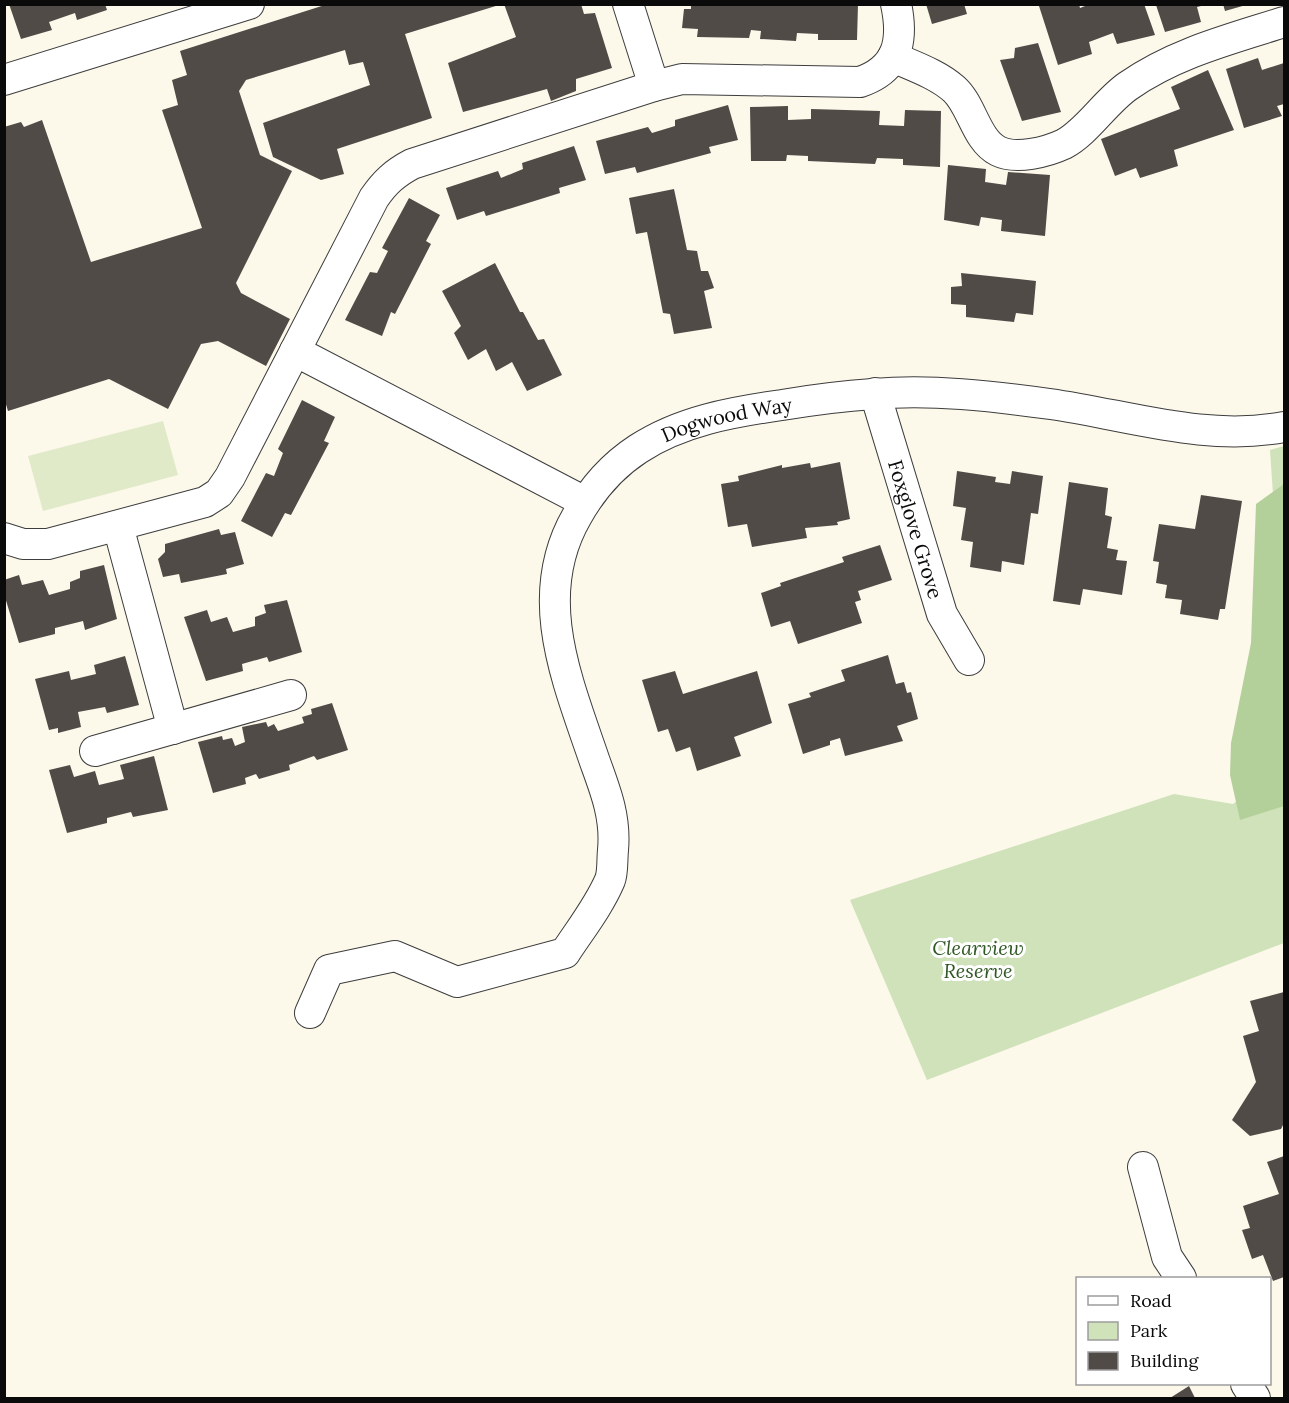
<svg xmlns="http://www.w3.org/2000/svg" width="1289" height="1403" font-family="Lora,serif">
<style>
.green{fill:#cfe2b9}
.forest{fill:#b4d09a}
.pitch{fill:#e0eac9}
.building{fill:#514b48}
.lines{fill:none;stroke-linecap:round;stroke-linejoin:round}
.street-casing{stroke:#3d3d3d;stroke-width:32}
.street{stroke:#fff;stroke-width:30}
.labels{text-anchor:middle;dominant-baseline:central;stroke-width:6;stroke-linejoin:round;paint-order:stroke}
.street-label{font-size:20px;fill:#0a0a0a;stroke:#fff}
.park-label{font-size:20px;font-style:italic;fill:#305824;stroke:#fff}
</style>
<rect width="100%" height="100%" fill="#fcf8ea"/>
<!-- green -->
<g class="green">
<path d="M1284,446v210l-14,-206z"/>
<path d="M1284,689v254l-357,137 -77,-180 324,-106 59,10 49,-38z"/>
</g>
<!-- forest -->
<path class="forest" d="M1284,484v322l-44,14 -10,-45 1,-32 20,-100 5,-139z"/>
<!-- pitch -->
<path class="pitch" d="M163,421l15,54 -135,36 -15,-55z"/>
<!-- building -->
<g class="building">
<path d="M9,4h96l2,6 -30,10 -2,-7 -26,9 3,8 -31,9z"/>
<path d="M328,4l171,1 -94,29 27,84 -95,31 7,25 -23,6 -48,-23 -10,-34 107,-38 -7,-23 -14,3 -4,-15 -99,30 -7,11 21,64 32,16 -56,112 5,10 49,26 -24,47 -48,-25 -17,3 -33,65 -59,-30 -101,32 -4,-13v-271l17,-5 3,5 18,-7 49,142 111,-34 -40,-118 16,-5 -6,-25 15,-5 -7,-24z"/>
<path d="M504,4h77l3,10 11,-1 17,55 -36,11v12l-25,10 -4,-12 -84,23 -15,-49 68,-26z"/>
<path d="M691,4h167l-1,36h-39v-6l-21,-1 -1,8 -36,-2 1,-8 -10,-1 -2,8 -52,-1 1,-8 -16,-1 2,-19h7z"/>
<path d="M926,4h38l3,10 -35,10z"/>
<path d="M1044,4h35l1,4 10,-4h54l11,31 -38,9 -4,-11 -24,9 3,12 -34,11 -19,-59z"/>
<path d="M1223,4h23v1l-21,6z"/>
<path d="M1156,5h49l-8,2 4,15 -36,10z"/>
<path d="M1038,43l23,69 -39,9 -22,-61 14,-2 1,-10z"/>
<path d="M1258,58l4,12 22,-7v41l-7,2 5,10 -38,12 -18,-59z"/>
<path d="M1208,70l26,60 -60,20 4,16 -38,12 -4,-10 -21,8 -14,-37 79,-30 -9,-22z"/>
<path d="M728,105l10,35 -29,7 2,6 -74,20 -2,-6 -30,7 -9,-33 52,-14 4,6 23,-7v-6z"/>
<path d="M788,106v14l23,-1v-10l69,2 -1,14 25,1 1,-16 36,1 -1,56 -37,-2v-6l-26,-1 -2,6 -67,-3v-5l-21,-1 -1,6h-35l-1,-54z"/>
<path d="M574,146l12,34 -27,8 1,5 -74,23 -2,-5 -27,9 -11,-32 52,-17 3,7 22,-9 -1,-6z"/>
<path d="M948,165l38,4 -1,13 21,3 2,-13 42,3 -5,61 -44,-5 1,-11 -21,-3 -2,9 -35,-6z"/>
<path d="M674,189l13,61 10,1 4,20h7l6,17 -10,3 8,37 -38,6 -4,-20 -7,-1 -16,-81 -11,2 -7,-36z"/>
<path d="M409,198l31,17 -14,26 5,3 -36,70 -4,-2 -9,24 -37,-16 25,-48 7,1 11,-22 -6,-3z"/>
<path d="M495,263l25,49h3l15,28 6,-1 18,36 -35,16 -15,-29 -16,9 -10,-22 -18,11 -14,-27 7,-7 -19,-35z"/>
<path d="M961,273l75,8 -3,34 -17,-2 -2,9 -48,-5v-12l-15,-1v-17l11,-1z"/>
<path d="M302,400l33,17 -11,24 5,2 -38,72 -6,-2 -13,24 -31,-16 25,-48 8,3 9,-23 -5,-4z"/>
<path d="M840,462l10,57 -13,3 1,3 -33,3 2,10 -55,9 -5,-23 -19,3 -7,-43 18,-3 -1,-5 44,-11v3l28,-5 1,5z"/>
<path d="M957,471l39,6 -1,5 15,2 2,-13 31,5 -5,38 -7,-1 -7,52 -22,-4 -1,11 -31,-5 3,-25 -12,-2 5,-32 -13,-2z"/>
<path d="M1069,482l39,6 -3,27 7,2 -5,31 11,2 -2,10 11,1 -5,34 -39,-6 -3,16 -27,-4z"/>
<path d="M1201,495l41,6 -17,108h-5l-2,11 -38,-6 2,-14 -17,-2 2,-13 -11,-2 3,-21 -6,-1 6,-37 36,5z"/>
<path d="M219,529l2,6 14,-3 9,32 -18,5 1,5 -46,9 -2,-9 -16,3 -5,-18 7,-7v-8z"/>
<path d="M880,545l12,35 -34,11 3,9 -6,2 7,21 -64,21 -8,-23 -19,6 -10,-34 20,-7 -1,-3 64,-21 -2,-5z"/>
<path d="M104,565l13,54 -32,11 -2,-9 -28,7v6l-36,9 -15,-49v-14l15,-5 3,10 21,-5 6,15 21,-6v-7l10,-4v-7z"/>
<path d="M287,600l15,52 -33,10 -2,-5 -25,7 1,7 -37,10 -22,-64 23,-7 4,12 16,-5 6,15 22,-6v-9l11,-4 -2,-8z"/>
<path d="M888,655l8,29 8,-2 3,11 4,-1 7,27 -21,7 6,15 -58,15 -5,-18 -10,3v4l-27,9 -15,-50 23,-7 -2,-4 36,-12 -4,-11z"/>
<path d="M125,656l14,49 -32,8 -2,-6 -27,5 3,15 -23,6v-5l-9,2 -14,-51 34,-8 2,9 25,-6 -2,-9z"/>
<path d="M675,671l8,23 74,-23 15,52 -38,14 7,19 -44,15 -7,-24 -14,5 -8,-23 -10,3 -16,-52z"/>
<path d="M332,703l16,47 -31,10 -3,-4 -25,9 1,5 -31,9 -3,-5 -11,4 1,6 -33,9 -15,-51 24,-6 1,4 9,-2 3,8 10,-4 -3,-15 24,-5 2,5 6,-3 4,7 26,-8 -2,-6 10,-3 -1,-5z"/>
<path d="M154,756l14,54 -35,7 -2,-5 -24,6v5l-40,10 -18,-63 21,-5 4,12 21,-6 4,14 25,-6 -4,-14z"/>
<path d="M1284,992v131l-3,6 -31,7 -18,-16 24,-38 -13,-46 16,-5 -9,-30z"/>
<path d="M1284,1156v121l-11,4 -10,-26 -11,4 -10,-29 8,-2 -7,-22 36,-12 -12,-32z"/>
<path d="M1189,1386l6,12h-25z"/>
</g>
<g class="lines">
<!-- street casing -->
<g class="street-casing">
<g id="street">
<path d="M628,4l26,82"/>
<path d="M893,57c20,9 44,17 61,32 18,16 22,51 44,62 18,9 49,1 66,-7 23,-12 41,-42 64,-58 47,-33 103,-47 156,-64"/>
<path d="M4,80l245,-76"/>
<path d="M295,351l290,151"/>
<path id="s1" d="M875,393l67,221 27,46"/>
<path d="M118,526l55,203"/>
<path d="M4,538l19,6h25l157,-42 14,-9 11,-16 144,-279c11,-16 21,-25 38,-34l242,-78 28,-7 178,3c38,-13 44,-41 36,-78"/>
<path d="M95,751l196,-56"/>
<path id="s2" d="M310,1013l19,-43 66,-14 62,26 108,-29c15,-23 34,-47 45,-73 3,-8 2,-20 3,-30 3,-32 -7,-58 -18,-88 -27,-80 -65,-165 -18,-246 15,-27 35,-50 61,-67 43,-28 94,-37 144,-44 30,-5 61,-9 91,-11 58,-5 119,2 177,10 78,11 155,38 234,23"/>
<path d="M1143,1167l24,90 14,21"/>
<path d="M1246,1384l9,14"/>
</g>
</g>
<!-- street -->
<use href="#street" class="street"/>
</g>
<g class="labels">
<!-- street labels -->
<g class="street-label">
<text stroke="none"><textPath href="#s2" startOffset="942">Dogwood Way</textPath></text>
<text stroke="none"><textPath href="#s1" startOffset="142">Foxglove Grove</textPath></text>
</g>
<!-- park labels -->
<g class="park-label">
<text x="978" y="947">Clearview<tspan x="978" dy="23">Reserve</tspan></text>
</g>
</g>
<!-- border -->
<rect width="1289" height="1403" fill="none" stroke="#0a0a0a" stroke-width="12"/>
<!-- legend -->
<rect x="1076" y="1277" width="195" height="108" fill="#ffffff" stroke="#9d9d9d" stroke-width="1.5"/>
<rect x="1088" y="1296" width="30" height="9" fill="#ffffff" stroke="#9d9d9d" stroke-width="1.5"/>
<text x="1130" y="1307" font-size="18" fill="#0a0a0a">Road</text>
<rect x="1088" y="1322" width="30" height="18" fill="#cfe2b9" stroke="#9d9d9d" stroke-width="1.5"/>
<text x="1130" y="1337" font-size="18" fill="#0a0a0a">Park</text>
<rect x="1088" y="1352" width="30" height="18" fill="#514b48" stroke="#9d9d9d" stroke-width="1.5"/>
<text x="1130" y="1367" font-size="18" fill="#0a0a0a">Building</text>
</svg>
